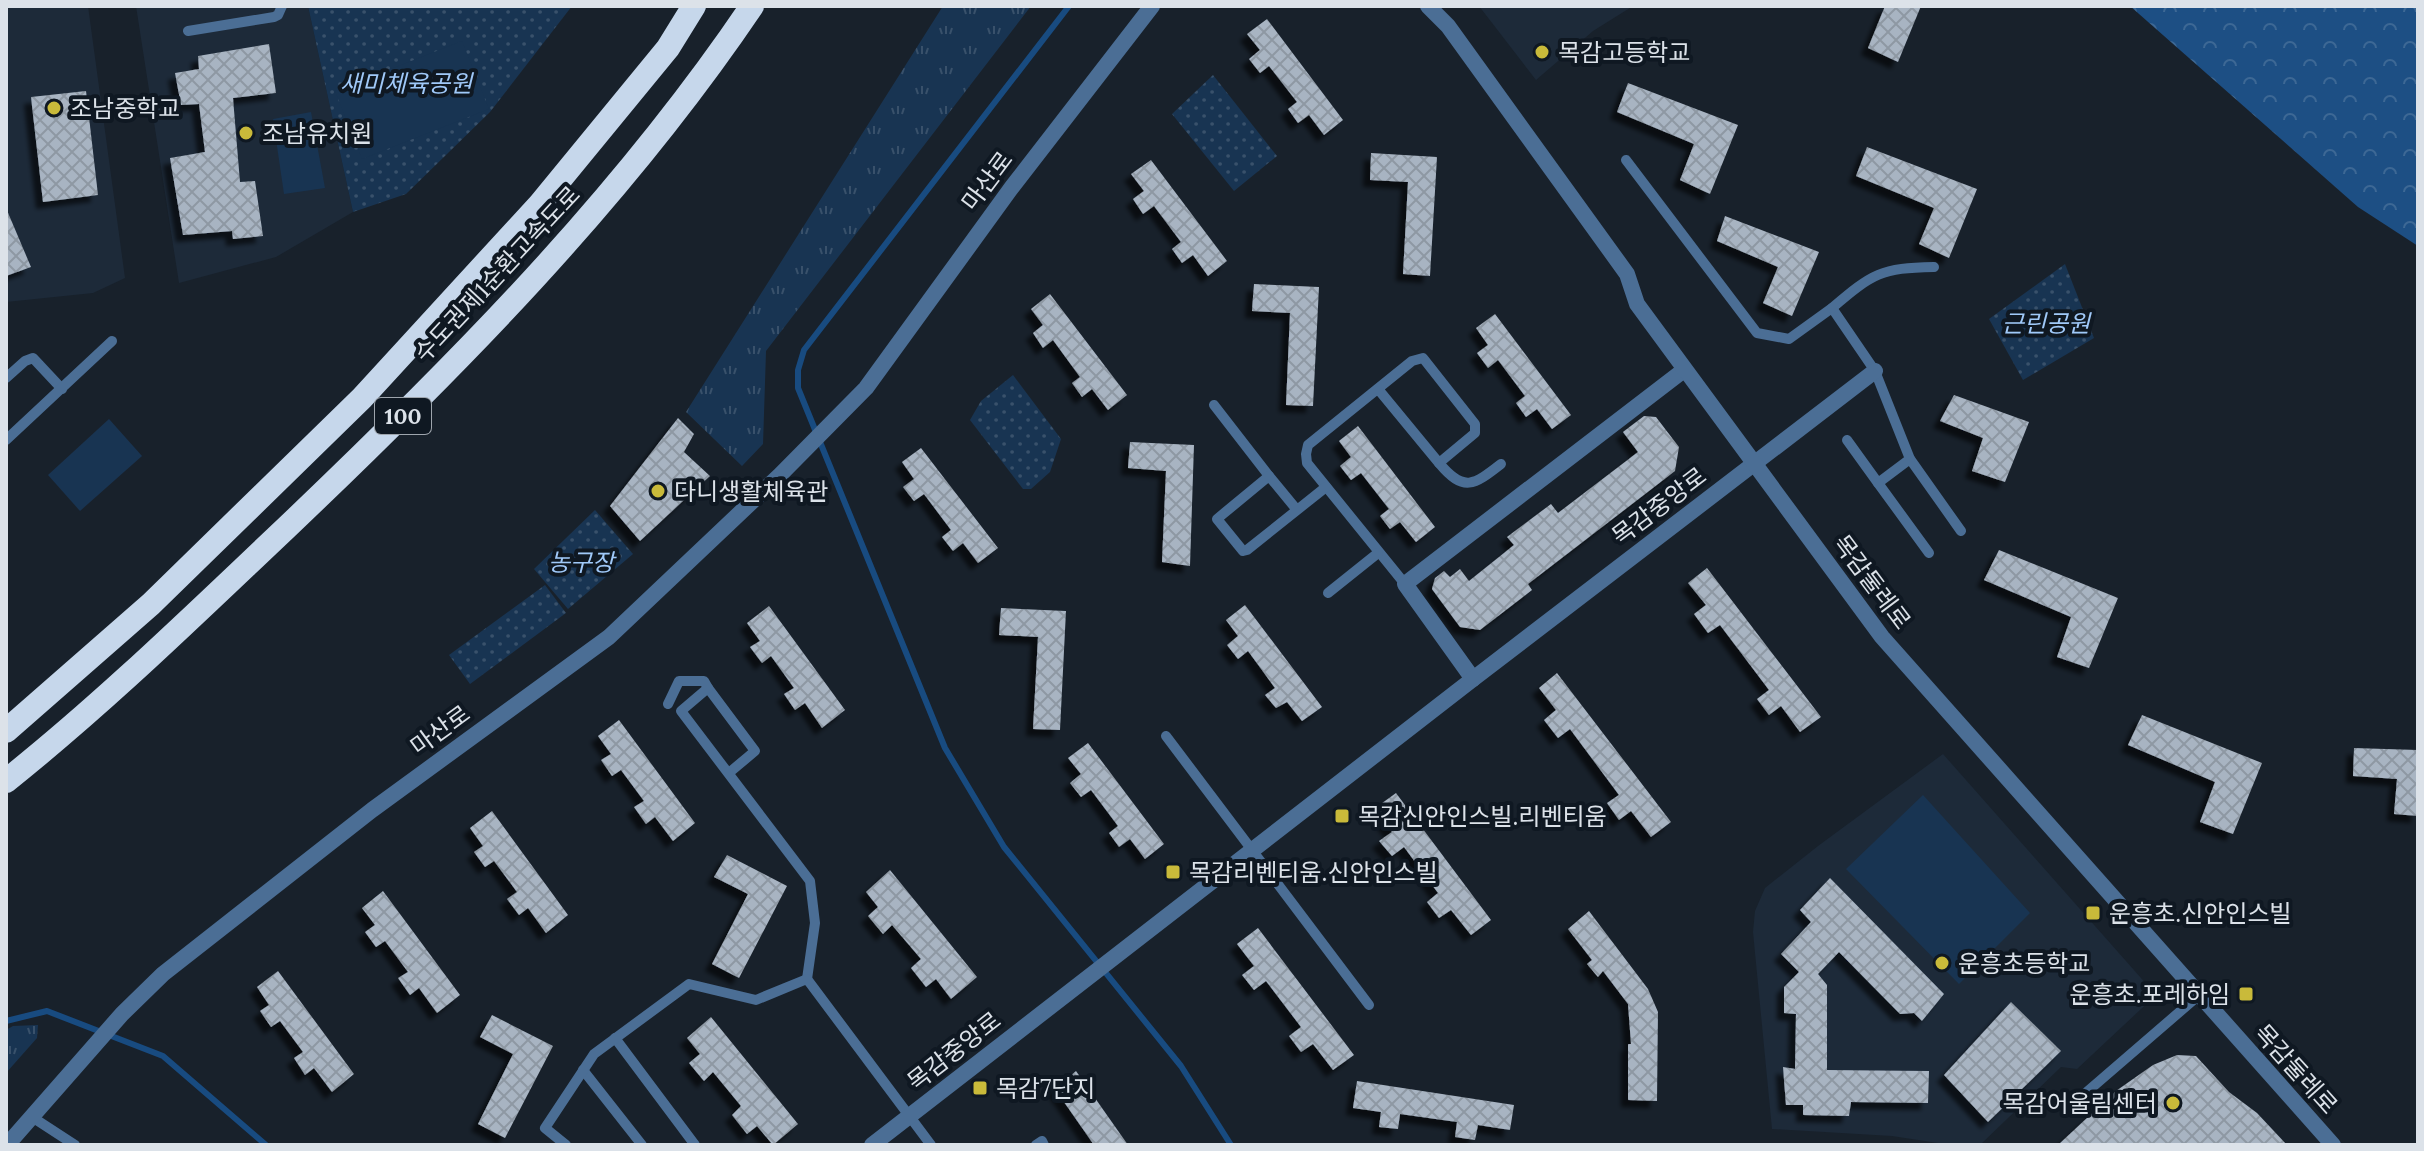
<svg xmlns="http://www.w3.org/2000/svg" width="2424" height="1151" font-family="Lora,'Noto Sans KR',serif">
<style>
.built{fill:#1d2a39}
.grass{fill:url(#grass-tufts)}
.forest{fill:url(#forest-crowns)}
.park{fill:url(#park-dots)}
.garden{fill:#183452}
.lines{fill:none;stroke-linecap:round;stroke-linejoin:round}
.stream{stroke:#184b80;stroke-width:6}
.building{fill:url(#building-cross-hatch);filter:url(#shadow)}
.service{stroke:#4b6e95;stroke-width:10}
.minor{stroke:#4b6e95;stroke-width:16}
.tertiary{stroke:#4b6e95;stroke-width:16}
.motorway{stroke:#c6d7eb;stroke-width:24}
.poi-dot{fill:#c9ba3a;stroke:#0f1822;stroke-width:3}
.labels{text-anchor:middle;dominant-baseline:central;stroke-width:8;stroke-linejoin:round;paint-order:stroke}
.shield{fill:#0f1822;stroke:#9ea5ad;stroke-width:2}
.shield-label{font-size:22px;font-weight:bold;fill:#dce2e9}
.poi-label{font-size:24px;fill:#dce2e9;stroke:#0f1822;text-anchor:start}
.park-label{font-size:24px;font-style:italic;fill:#a0c9f9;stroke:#0f1822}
.street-label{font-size:24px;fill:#dce2e9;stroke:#0f1822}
</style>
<defs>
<pattern id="grass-tufts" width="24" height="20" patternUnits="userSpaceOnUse" patternTransform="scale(2)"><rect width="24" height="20" fill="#183452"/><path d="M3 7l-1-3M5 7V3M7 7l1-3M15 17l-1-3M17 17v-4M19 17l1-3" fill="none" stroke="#39516b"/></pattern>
<pattern id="forest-crowns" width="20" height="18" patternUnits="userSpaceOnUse" patternTransform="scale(2)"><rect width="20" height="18" fill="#1d4f84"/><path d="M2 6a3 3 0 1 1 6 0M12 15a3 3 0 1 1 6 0" fill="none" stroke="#3d6895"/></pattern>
<pattern id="park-dots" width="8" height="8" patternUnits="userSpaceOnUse" patternTransform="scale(2)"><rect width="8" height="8" fill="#183452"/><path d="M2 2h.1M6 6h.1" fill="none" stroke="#39516b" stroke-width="1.8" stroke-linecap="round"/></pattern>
<pattern id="building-cross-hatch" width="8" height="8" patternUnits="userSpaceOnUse" patternTransform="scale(2)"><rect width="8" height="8" fill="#a8b4c2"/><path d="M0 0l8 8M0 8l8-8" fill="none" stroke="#8e98a3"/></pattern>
<filter id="shadow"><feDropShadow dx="-7" dy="7" stdDeviation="2" flood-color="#0009"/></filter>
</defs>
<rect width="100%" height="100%" fill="#18212b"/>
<!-- built -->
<g class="built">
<path d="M6,6h82l37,272 -32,15 -87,9z"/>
<path d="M136,6h172l45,206 -77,45 -97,26z"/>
<path d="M1479,6h154l-40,25 -57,49z"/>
<path d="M1943,754l213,241 -79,74 -16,-2 -81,78h-29l-59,-9 -120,-7 -19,-197 2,-21 10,-23 53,-42z"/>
</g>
<!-- grass -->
<g class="grass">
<path d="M943,6h88l-265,345 -3,93 -21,22 -56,-54z"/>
<path d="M38,1025l-1,13 -31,35v-43l7,-4z"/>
</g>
<!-- forest -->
<path class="forest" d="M2130,6h288v240l-60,-39z"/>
<!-- park -->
<g class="park">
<path d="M308,6h264l-82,106 -84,82 -53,18z"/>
<path d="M1213,75l64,81 -43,35 -62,-77z"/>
<path d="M2065,264l29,74 -71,42 -34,-61z"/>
<path d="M1013,375l48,64 -11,33 -19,17h-8l-53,-69 11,-19z"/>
<path d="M595,510l38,44 -65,55 -34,-40z"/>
<path d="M545,585l21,28 -96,71 -21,-29z"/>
</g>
<!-- garden -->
<g class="garden">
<path d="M462,41l27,68 -127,50 -27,-68z"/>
<path d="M311,112l14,76 -41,6 -11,-75z"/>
<path d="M109,419l33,37 -62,55 -32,-36z"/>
<path d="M1923,795l107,118 -71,71 -113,-115z"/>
</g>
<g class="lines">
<!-- stream -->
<g class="stream">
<path d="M1069,6l-265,344 -6,20v18l147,360 59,99 177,219 50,79"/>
<path d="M6,1021l41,-10 116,45 103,89"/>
</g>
</g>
<!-- building -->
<g class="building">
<path d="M1885,6h36l-23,56 -30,-14z"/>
<path d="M1267,19l76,101 -19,15 -15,-20 -11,8 -10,-14 9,-7 -28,-36 -9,7 -11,-14 11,-9 -13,-16z"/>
<path d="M269,44l7,49 -43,5 7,84 15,-1 8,55 -30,3 -1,-8 -49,4 -13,-77 35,-6 -6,-48 -18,1 -6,-32 24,-4 -1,-13z"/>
<path d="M1628,83l110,42 -28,69 -30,-14 14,-36 -77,-32z"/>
<path d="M86,91l12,104 -55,7 -12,-105z"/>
<path d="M1867,147l110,42 -28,69 -30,-14 15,-36 -78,-32z"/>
<path d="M1371,153l66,4 -7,119 -27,-2 5,-92 -38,-2z"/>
<path d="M1151,160l76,101 -19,15 -15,-21 -11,8 -10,-14 9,-7 -27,-36 -11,8 -10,-15 11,-8 -13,-17z"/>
<path d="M6,208l25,59 -25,9z"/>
<path d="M1725,216l94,36 -27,64 -29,-13 15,-36 -61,-26z"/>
<path d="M1254,284l65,3 -6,119 -27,-1 4,-92 -38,-2z"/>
<path d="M1050,294l77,101 -19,15 -16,-21 -10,8 -10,-14 8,-6 -27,-37 -10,8 -10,-15 10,-8 -12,-16z"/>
<path d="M1495,314l76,101 -19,14 -15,-20 -11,8 -10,-14 9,-7 -27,-36 -10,8 -11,-15 11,-8 -12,-17z"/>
<path d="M1954,395l75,27 -24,60 -33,-11 11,-33 -43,-17z"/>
<path d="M1644,416l12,1 23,30 -4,24 -147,113 4,6 -52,40 -20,-3 -28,-38 3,-11 9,-7 6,6 10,-8 9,12 45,-36 -7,-8 44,-33 7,9 80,-61 -15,-20z"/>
<path d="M678,418l16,16 -10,18 26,24 -70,65 -30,-35z"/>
<path d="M1358,426l77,101 -19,15 -16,-20 -10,7 -10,-13 9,-7 -28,-36 -10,7 -11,-14 11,-9 -12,-16z"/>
<path d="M1130,442l64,3 -4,121 -28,-4 4,-91 -38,-3z"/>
<path d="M921,448l77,100 -20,15 -15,-20 -10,8 -11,-14 9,-7 -27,-36 -10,7 -11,-14 11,-8 -12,-17z"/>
<path d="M1999,550l119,48 -29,70 -32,-11 14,-40 -87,-37z"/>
<path d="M1707,568l114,149 -21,15 -19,-26 -12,9 -12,-16 12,-9 -49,-65 -12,8 -14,-19 12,-9 -18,-22z"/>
<path d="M1245,605l77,102 -20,14 -15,-19 -11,6 -11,-13 10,-7 -27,-37 -10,8 -11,-14 11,-9 -12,-16z"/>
<path d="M769,606l76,104 -23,18 -17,-25 -10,7 -11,-16 10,-6 -23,-32 -9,7 -12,-16 10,-6 -13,-18z"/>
<path d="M1001,608l65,3 -6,119 -27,-1 5,-92 -39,-2z"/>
<path d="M1557,673l114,149 -20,15 -20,-26 -12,9 -12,-17 12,-8 -49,-66 -12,9 -14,-18 12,-10 -17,-22z"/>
<path d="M2142,715l120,48 -29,71 -33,-12 15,-40 -87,-37z"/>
<path d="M619,720l76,103 -22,18 -18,-24 -9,7 -12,-17 10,-6 -23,-31 -9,6 -11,-16 10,-6 -13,-18z"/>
<path d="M1088,743l76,101 -19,15 -15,-20 -11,8 -10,-14 9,-7 -27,-36 -10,7 -11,-14 11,-9 -13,-16z"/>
<path d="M2354,748l64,2v66l-24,-2 3,-35 -44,-3z"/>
<path d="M1396,793l95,127 -20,15 -20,-25 -12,8 -12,-16 11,-9 -34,-46 -12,9 -13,-15 13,-9 -18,-23z"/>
<path d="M492,811l76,104 -22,18 -18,-25 -9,7 -12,-16 10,-7 -23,-31 -9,6 -11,-15 9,-6 -13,-18z"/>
<path d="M727,855l60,31 -48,92 -27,-14 36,-70 -34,-17z"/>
<path d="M890,870l87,107 -26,22 -15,-20 -10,8 -15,-19 10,-9 -29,-34 -9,9 -15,-18 10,-9 -12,-15z"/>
<path d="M1830,878l114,116 -22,27 -8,-8 -14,1 -61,-62 -21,22 9,11v85l102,1 -1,32 -77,-1 -2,14 -46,-1v-10h-17l-3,-38 12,2 1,-55 -12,-1v-26l15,-15 -18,-18 30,-32 -11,-12z"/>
<path d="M383,891l77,104 -23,18 -18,-25 -9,7 -12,-17 10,-6 -23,-31 -9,6 -11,-15 10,-7 -13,-17z"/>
<path d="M1589,911l59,78 10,23 -1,89 -29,-1v-56h3l-3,-40 -25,-33 -5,6 -11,-13 5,-4 -24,-31z"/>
<path d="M1258,928l96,127 -21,15 -20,-26 -12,8 -12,-16 12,-9 -35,-46 -12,9 -12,-15 12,-9 -17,-22z"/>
<path d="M278,971l76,103 -22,18 -18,-24 -9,7 -11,-17 9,-6 -23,-31 -9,6 -11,-16 9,-6 -12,-18z"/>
<path d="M2011,1002l50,49 -73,71 -44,-47z"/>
<path d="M492,1015l61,31 -48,92 -27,-14 35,-70 -33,-17z"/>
<path d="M711,1017l87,107 -25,21 -16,-19 -10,8 -15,-19 9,-9 -28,-34 -9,9 -15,-18 11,-9 -13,-16z"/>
<path d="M2177,1055l19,1 33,36 28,21 30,32h-229l58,-54 37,-26z"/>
<path d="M1076,1071l52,74h-34l-39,-56z"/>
<path d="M1357,1081l157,24 -4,25 -32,-5 -3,15 -20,-3 2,-15 -57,-8 -2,15 -19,-2 2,-15 -28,-4z"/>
</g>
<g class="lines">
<!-- service -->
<g class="service">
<path d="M188,31l86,-14 4,-2 4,-9"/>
<path d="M1626,160l131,173 32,6 43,-31 43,63 35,88 51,72"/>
<path d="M1832,308c41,-35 49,-40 102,-41"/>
<path d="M6,378l19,-17 8,-3 29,31"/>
<path d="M1378,389l61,74 36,-30v-9l-52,-66 -11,3 -104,84 -2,9 1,9 98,121"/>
<path d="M1214,405l55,71"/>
<path d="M6,440l106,-99"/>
<path d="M1847,440l31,43 32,-24"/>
<path d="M1439,463c25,30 35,22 62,1"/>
<path d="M1878,483l51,70"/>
<path d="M1297,510l-28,-34 -52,43 26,32 4,-1 79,-63"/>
<path d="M1328,593l50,-40"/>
<path d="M708,688l47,63 -25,21"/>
<path d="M668,704l11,-23h25l4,7 -27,23 129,170 5,42 -8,56"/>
<path d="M1166,736l203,269"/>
<path d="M615,1038l80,107"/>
<path d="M583,1070l59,75"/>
<path d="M2074,1103l124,-107"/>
<path d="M32,1117l43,28"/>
<path d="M566,1145l-21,-17 49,-74 95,-70 67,16 51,-21 124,166"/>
<path d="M1036,1145l6,-4 2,4"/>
</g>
<!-- minor -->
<g class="minor">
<path d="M1473,679l-68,-95 279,-214"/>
<path d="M872,1145l601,-466 402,-308"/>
</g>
<!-- tertiary -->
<g class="tertiary">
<path d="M1428,6l20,20 179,248 10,30 245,333 451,508"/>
<path d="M7,1145l115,-131 41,-40 209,-164 237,-173 170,-161 87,-88 146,-201 140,-181"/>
</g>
<!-- motorway -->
<g class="motorway">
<path d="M6,731l145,-127 211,-206 178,-194 128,-156 26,-42"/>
<path d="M6,781c98,-78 188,-166 279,-252 169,-161 336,-329 467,-523"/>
</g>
</g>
<!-- markers -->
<g class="poi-dot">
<circle cx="1542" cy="52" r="8"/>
<circle cx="54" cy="108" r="8"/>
<circle cx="246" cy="133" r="8"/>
<circle cx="658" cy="491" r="8"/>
<rect x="1334" y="808" width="16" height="16" rx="4"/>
<rect x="1165" y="864" width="16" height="16" rx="4"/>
<rect x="2085" y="905" width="16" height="16" rx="4"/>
<circle cx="1942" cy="963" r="8"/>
<rect x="2238" y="986" width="16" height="16" rx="4"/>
<rect x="972" y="1080" width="16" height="16" rx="4"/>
<circle cx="2173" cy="1103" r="8"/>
</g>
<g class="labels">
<!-- shield labels -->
<rect class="shield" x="375" y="398" width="56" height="36" rx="6"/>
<g class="shield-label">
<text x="403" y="416">100</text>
</g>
<!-- poi labels -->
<g class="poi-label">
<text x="1558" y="52">목감고등학교</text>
<text x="70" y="108">조남중학교</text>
<text x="262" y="133">조남유치원</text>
<text x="674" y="491">다니생활체육관</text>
<text x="1358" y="816">목감신안인스빌.리벤티움</text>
<text x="1189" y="872">목감리벤티움.신안인스빌</text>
<text x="2109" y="913">운흥초.신안인스빌</text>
<text x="1958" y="963">운흥초등학교</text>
<text x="2230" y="994" text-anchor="end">운흥초.포레하임</text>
<text x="996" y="1088">목감7단지</text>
<text x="2157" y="1103" text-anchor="end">목감어울림센터</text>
</g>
<!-- park labels -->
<g class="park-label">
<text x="406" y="83">새미체육공원</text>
<text x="2046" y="323">근린공원</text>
<text x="581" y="562">농구장</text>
</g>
<!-- street labels -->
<g class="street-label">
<text transform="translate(987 181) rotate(-53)">마산로</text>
<text transform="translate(497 274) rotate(-47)">수도권제1순환고속도로</text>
<text transform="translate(1659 506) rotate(-37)">목감중앙로</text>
<text transform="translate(1872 582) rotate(53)">목감둘레로</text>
<text transform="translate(440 730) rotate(-36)">마산로</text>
<text transform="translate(954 1051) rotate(-38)">목감중앙로</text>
<text transform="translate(2296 1069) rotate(48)">목감둘레로</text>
</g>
</g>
<!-- border -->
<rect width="2424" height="1151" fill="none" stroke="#dce2e9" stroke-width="16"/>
</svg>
